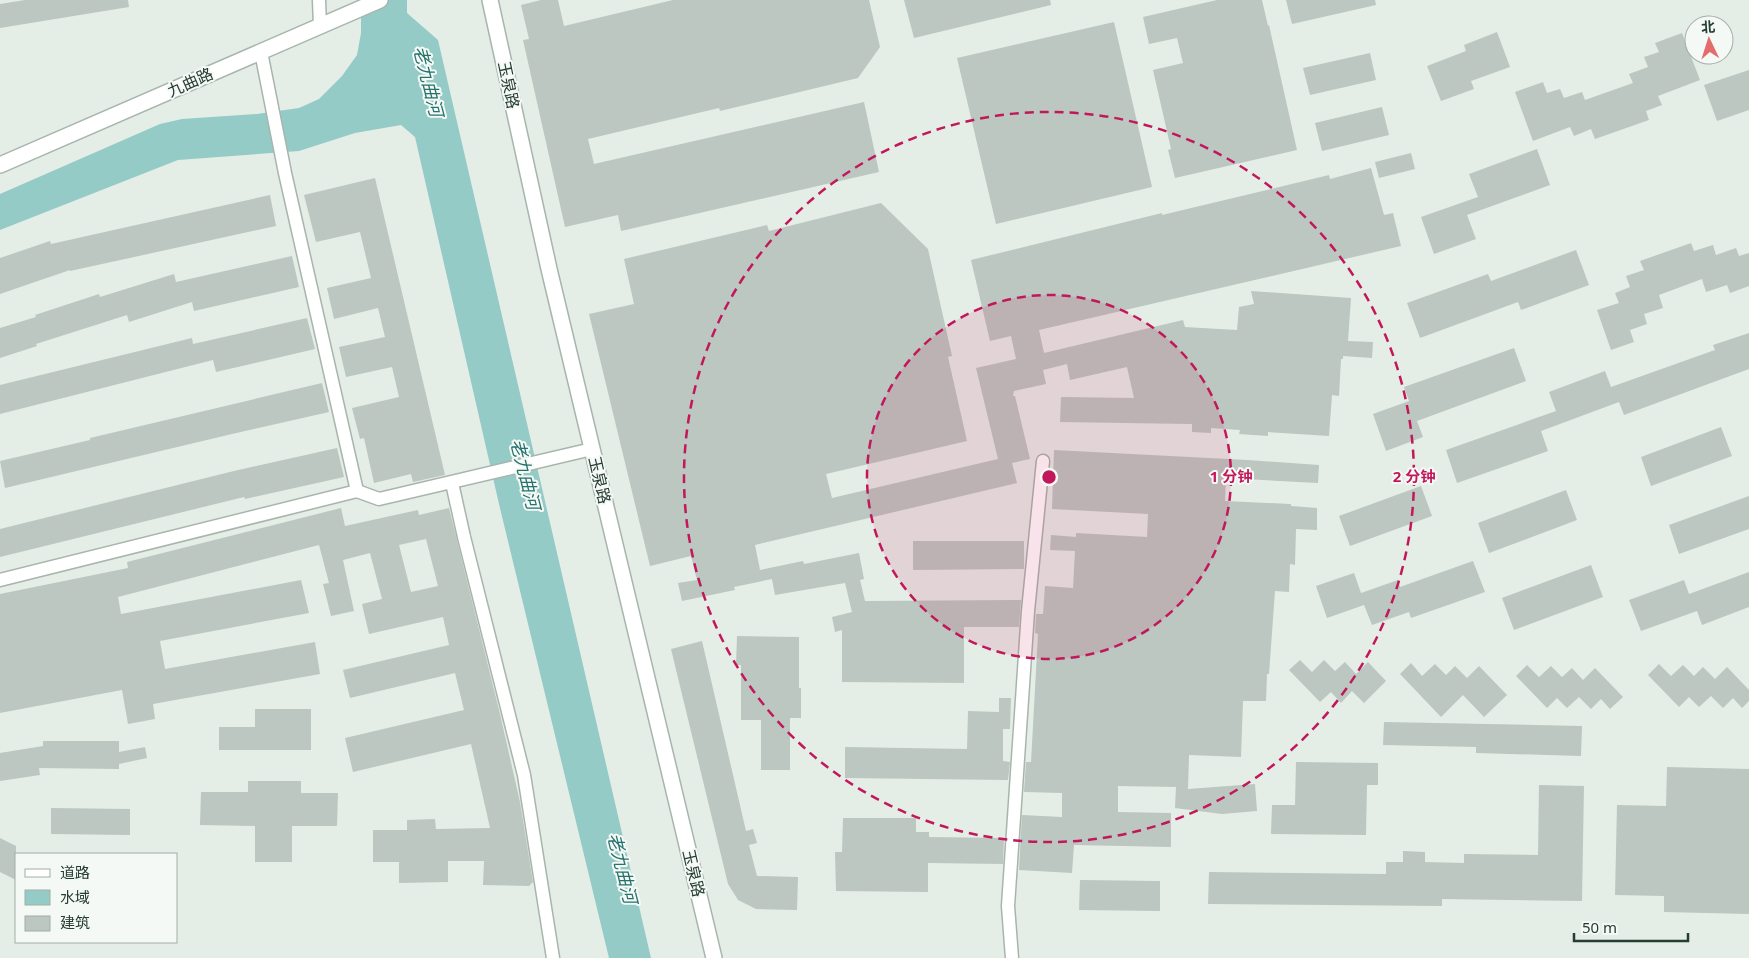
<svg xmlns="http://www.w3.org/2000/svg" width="1749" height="958" font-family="'Noto Sans','Noto Sans SC',sans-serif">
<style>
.water{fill:#94cbc6}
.building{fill:#bbc7c0;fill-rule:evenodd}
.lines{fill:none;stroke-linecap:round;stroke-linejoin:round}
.minor-casing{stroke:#a8b5ad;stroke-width:15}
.tertiary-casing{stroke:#a8b5ad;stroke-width:18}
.minor{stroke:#fff;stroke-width:12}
.tertiary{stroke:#fff;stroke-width:15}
.ring{fill:none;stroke:#c2185b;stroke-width:2.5;stroke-dasharray:9 6}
.labels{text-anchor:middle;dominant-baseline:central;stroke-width:4;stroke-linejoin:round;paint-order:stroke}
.street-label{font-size:16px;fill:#263d31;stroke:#f5f9f6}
.water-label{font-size:18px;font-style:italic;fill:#26726d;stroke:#f5f9f6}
.centre{fill:#c2185b;stroke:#f5f9f6;stroke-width:2.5}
.ring-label{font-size:15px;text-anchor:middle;font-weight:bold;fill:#c2185b;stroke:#f5f9f6;stroke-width:4;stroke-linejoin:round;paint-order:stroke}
</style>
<rect width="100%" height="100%" fill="#e5ede7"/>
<!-- water -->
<path class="water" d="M361,0h46v13l31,27 213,918h-42l-110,-454 -84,-367 -14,-12 -46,8 -56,18 -121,9 -178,70v-36l160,-70 22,-5 75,-5 42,-6 20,-9 23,-23 15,-21 4,-22z"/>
<!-- building -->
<g class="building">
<path d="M25,0h103l1,7 -129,21v-24z"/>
<path d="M541,0h17l6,26 109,-26h196l11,47 -22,31 -138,33 -1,-3 -131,31 6,25 270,-62 15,70 -258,59 -3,-16 -53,12 -42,-187 6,-1 -8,-34z"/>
<path d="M904,0h146l1,5 -137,33z"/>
<path d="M1217,0h45l6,26 1,-1 28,125 -122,28 -7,-28 3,-1 -18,-79 30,-7 -6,-25 -28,6 -6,-27z"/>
<path d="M1286,0h89l1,5 -84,19z"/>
<path d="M1114,22l38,165 -156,37 -39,-166z"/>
<path d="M1497,32l13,35 -39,14 3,8 -33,12 -14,-35 39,-15 -2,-6z"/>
<path d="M1682,33l18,47 -42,16 4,9 -16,6 3,9 -54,19 -4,-10 -17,7 -4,-9 -37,14 -18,-49 28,-10 4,11 13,-4 4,9 18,-6 3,8 48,-17 -4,-9 19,-7 -4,-10 15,-5 -4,-9z"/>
<path d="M1370,53l6,27 -66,15 -7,-27z"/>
<path d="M1749,70v40l-32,11 -13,-36z"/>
<path d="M1382,107l7,28 -67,16 -7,-28z"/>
<path d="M1537,149l13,36 -83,30 9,24 -42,15 -13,-37 57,-20 -9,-23z"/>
<path d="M1411,153l4,16 -36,9 -4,-16z"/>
<path d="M1371,168l13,47 9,-2 8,33 -362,84 5,23 139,-33 2,7 52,3 2,-23 15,-3 -3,-13 100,7 -3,43 25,1 -1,16 -29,-2v3h-2l-2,37 -7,-1 -3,41 -61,-4v4l-29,-2 1,-4 -29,-2v5l-19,-1v-8l-132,-2 1,-25 73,1 -7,-31 -57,13 -3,-16 -24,6 3,14 -32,7 -1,5h2l15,63 -18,4 5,20 -262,62 5,25 43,-9 1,3 55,-11 5,26 -4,1 5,21 156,-1 -2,27h-55v56l-122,-1v-52l-7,2 -3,-15 20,-5 -7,-29 -70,12 -3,-16 -38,8 1,3 -53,11 -4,-18 19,-3 -6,-24 -41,10 -61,-252 45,-10 -10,-45 143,-34 2,6 112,-28 47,46 24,107 -4,1 19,84 -141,33 6,24 166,-39 -22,-91 40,-9 -5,-23 -21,5 -19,-81 191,-47v2l167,-40 1,4z"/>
<path d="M375,178l70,297 -32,7 -2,-8 -37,9 -10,-45 -4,1 -8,-31 47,-11 -7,-30 -46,10 -7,-30 46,-10 -7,-29 -44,11 -7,-31 44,-10 -11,-46 -44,10 -12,-47z"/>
<path d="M270,195l6,31 -206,45v-1l-70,24v-36l50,-17 1,3z"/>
<path d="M1691,243l3,8 19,-6 3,10 20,-7 3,8 10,-3v33l-19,7 -3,-8 -21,7 -4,-13 -43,16 4,13 -19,6 3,10 -17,6 4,12 -23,8 -14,-40 22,-7 -4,-10 15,-6 -4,-11 18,-6 -4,-9z"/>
<path d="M1576,250l13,35 -68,25 -3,-8 -98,36 -13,-35 81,-29 3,7z"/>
<path d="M292,256l7,31 -105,24 -2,-9 -63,20 -2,-7 -91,29 1,2 -37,12v-30l36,-11 -1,-2 64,-21 1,3 74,-23 2,8z"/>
<path d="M307,318l8,31 -99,23 -3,-12 -213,54v-29l192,-47 1,6z"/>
<path d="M1749,333v36l-125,46 -5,-13 -78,29 7,20 -91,32 -11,-33 110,-39 -7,-19 56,-21 6,16 104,-37 -2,-5z"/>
<path d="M1514,348l12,33 -109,40 6,16 -37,14 -13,-37 36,-13 -5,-14z"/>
<path d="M322,383l7,29 -97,22 -227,54 -5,-27 90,-21v-2z"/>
<path d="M1721,427l11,29 -81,30 -10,-29z"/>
<path d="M337,448l7,29 -99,22 -1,-2 -244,60v-28l234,-58z"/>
<path d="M1054,450l193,10 72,5 -1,18 -92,-5 -1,23 66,3v2l26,2v22l-21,-1 -1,36 -5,-1 -1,28 -14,-1 -6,83h-2l-1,27h-23l-2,56 -52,-2 -1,34 67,-5 2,27 -35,3 -47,-6 1,-21 -58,-1v26l53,1v34l-97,-2 -2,28 -53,-3 3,-55 40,2v-24l-38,-1 2,-30h5l7,-128 -3,-1 1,-19h7l2,-28 28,2 2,-37 -25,-1 1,-15 25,2v-4l71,4 1,-23 -96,-5z"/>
<path d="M1421,486l11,30 -82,30 -11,-30z"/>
<path d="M1566,490l11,30 -88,33 -11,-30z"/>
<path d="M1749,496v33l-70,25 -10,-29z"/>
<path d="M341,508l4,18 73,-16 1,5 30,-7 51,206 20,88 13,80 -4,4 -46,-1 1,-24h-36v21l-49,1v-21h-26v-32h34v-10l28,-1 1,10 54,-1 -19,-84 -118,28 -8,-34 119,-28 -9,-37 -105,25 -7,-28 106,-25 -6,-28 -74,17 -7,-30 20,-5 -12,-46 -27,7 11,51 -23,5 -8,-32 6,-1 -10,-38 -201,52 3,17 180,-34 8,33 -149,28 5,28 150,-27 5,32 -167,30 2,15 -27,5 -6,-34 -122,23v-119l128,-26 -1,-6zM426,539l12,47 -27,6 -12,-47z"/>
<path d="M913,541h111v28l-111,1z"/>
<path d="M1473,561l12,31 -74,26 -2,-6 -37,13 -8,-20 -37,13 -11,-32 38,-13 7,20 37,-13 2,7z"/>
<path d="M1591,565l12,32 -89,33 -12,-32z"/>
<path d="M1749,572v35l-47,18 -5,-14 -56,20 -12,-31 55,-20 5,14z"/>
<path d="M737,636l62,1v51h2v30h-11v52h-29v-50h-20v-55h-5z"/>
<path d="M702,641l44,190 7,-2 4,14 -8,2 8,31 41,1 -1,33 -41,-1 -18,-9 -10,-16 -57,-235z"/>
<path d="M1300,660l12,12 12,-12 11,11 10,-9 11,12 12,-12 18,19 -22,22 -12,-12 -11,12 -10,-11 -11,10 -31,-32z"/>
<path d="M1411,663l11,13 13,-12 11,11 9,-9 12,12 12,-12 28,29 -23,22 -21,-22 -22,22 -41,-43z"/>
<path d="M1659,664l12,12 12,-11 11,11 9,-9 12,12 12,-12 22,23v11l-7,7 -9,-10 -10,10 -12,-12 -12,11 -10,-10 -10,10 -31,-32z"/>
<path d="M1527,665l12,12 12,-11 11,11 10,-9 11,12 12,-12 28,29 -13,12 -9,-10 -10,10 -12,-12 -12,11 -10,-10 -10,10 -31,-32z"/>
<path d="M999,698h12l-1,31h-7v32l7,1 -2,18 -163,-2v-31l122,2 1,-38 31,1z"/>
<path d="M255,709h56v41h-92v-23h36z"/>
<path d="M1384,722l198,4 -1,30 -105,-3v-6l-93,-2z"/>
<path d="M43,741h76v11l26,-5 2,11 -28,6v5l-80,-1 1,7 -40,6v-28l43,-7z"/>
<path d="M1296,762l82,1v22h-11l-1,50 -95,-1 1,-29h23z"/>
<path d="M1667,767l82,2v145l-85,-2v-16l-49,-1 2,-90 49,1z"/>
<path d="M248,781h53v12h37l-1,33h-45v36h-37v-36l-55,-1 1,-33h47z"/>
<path d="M1539,785l45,1 -2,115 -140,-2v7l-234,-2 1,-32 177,2v-12h17v-11l22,1v10l39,1v-9l74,1z"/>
<path d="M51,808l79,1v26l-79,-1z"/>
<path d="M843,818h73v14h13v5l75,1 -1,26 -75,-1v29l-92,-1 -1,-39h7z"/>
<path d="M0,838l16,8v34l-16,-8z"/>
<path d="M1080,880l80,1v30l-81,-1z"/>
</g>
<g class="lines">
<!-- minor casing -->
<g class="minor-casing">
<g id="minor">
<path d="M319,0l1,26"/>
<path d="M261,52l24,121 72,318"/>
<path d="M452,483l12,54 60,238 29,183"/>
<path d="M0,580l357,-89 22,8 213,-50"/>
<path d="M1012,958l-4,-52 20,-295 15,-150"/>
</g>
</g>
<!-- tertiary casing -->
<g class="tertiary-casing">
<g id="tertiary">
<path d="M490,0l59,269 165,689"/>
<path d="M0,165l380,-165"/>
</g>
</g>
<!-- minor -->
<use href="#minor" class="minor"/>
<!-- tertiary -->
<use href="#tertiary" class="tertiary"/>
</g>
<!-- distance rings -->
<circle cx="1049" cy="477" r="182" fill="#c2185b" fill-opacity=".12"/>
<g class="ring">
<circle cx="1049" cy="477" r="182"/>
<circle cx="1049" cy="477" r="365"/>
</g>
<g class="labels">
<!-- street labels -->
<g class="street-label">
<text transform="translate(190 82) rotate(-24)">九曲路</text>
<text transform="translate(509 85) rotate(78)">玉泉路</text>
<text transform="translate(600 480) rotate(77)">玉泉路</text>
<text transform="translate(694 873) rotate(77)">玉泉路</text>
</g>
<!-- water labels -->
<g class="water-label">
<text transform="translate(429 81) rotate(76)">老九曲河</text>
<text transform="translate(526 474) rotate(76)">老九曲河</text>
<text transform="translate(623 868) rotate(76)">老九曲河</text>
</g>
</g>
<circle cx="1049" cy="477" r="8" class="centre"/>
<g class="ring-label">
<text x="1231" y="482">1 分钟</text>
<text x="1414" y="482">2 分钟</text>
</g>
<!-- legend -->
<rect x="15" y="853" width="162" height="90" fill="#f5f9f6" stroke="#a2aea7"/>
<rect x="25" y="869" width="25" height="8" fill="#ffffff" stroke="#a2aea7"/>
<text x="60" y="878" font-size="15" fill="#263d31">道路</text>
<rect x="25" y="890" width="25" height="15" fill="#94cbc6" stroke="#a2aea7"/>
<text x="60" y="903" font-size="15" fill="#263d31">水域</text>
<rect x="25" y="916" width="25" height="15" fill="#bbc7c0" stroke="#a2aea7"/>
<text x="60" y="928" font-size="15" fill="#263d31">建筑</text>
<!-- north arrow -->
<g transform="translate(1709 40) rotate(356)"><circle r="24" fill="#f5f9f6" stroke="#a2aea7"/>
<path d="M0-4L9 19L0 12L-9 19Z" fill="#e36d6d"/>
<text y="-8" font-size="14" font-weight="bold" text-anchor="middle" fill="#263d31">北</text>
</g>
<!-- scale -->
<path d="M1574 933v8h114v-8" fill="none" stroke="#263d31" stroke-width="2.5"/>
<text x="1582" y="933" font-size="15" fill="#263d31" stroke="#f5f9f6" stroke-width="4" paint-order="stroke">50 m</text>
</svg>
